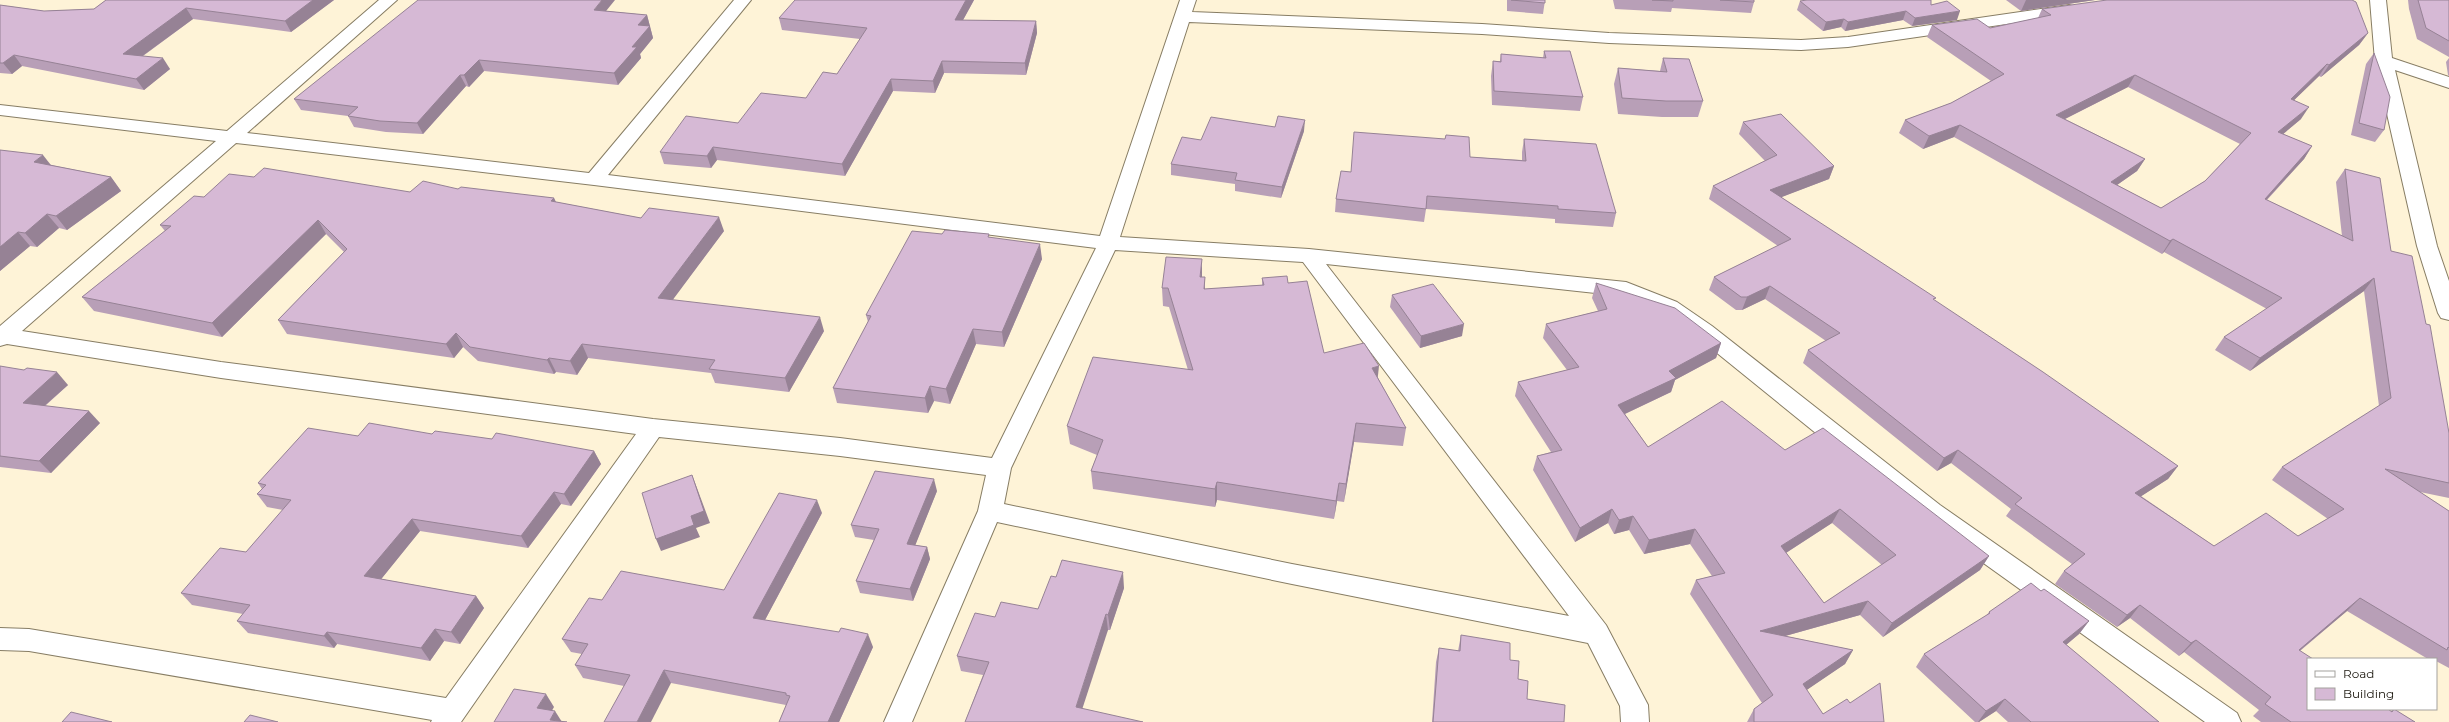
<svg xmlns="http://www.w3.org/2000/svg" width="2449" height="722" font-family="Montserrat,sans-serif">
<style>
.lines{fill:none;stroke-linecap:round;stroke-linejoin:round}
.street-casing{stroke:#877d64;stroke-width:2}
.street{fill:#fff;fill-rule:evenodd}
.wall{fill:#b89fb7;fill-rule:evenodd}
.shaded-wall{fill:#968295}
.building{fill:#d6b9d5;stroke:#968295;fill-rule:evenodd}
</style>
<rect width="100%" height="100%" fill="#fef3d7"/>
<g class="lines">
<!-- street casing -->
<g class="street-casing">
<g id="street">
<path d="M379,0h18l-150,133 342,40 145,-173h17l-143,175 492,61 80,-236h16l-4,12 290,12 127,9 192,7 47,-3 221,-32 6,2 2,3 -2,3 -6,2 -221,32 -47,3 -192,-7 -127,-9 -293,-12 -69,215 189,12 317,33 51,20 35,24 228,179 297,208 4,9h-36l-283,-203 -226,-183 -33,-24 -40,-16 -297,-32 280,361 42,80 1,17h-28l-1,-16 -32,-63 -296,-59 -295,-62 -85,200h-28l94,-211 8,-36 -146,-19 -181,-19 -198,285h-30l1,-2 -403,-69 -29,-1v-22l29,1 417,69 190,-264 -415,-56 -214,-34 -7,2v-20l216,-185 -216,-26v-10l227,26zM236,143l358,42 502,63 -104,210 -152,-20 -187,-19 -432,-57 -199,-31zM1115,250l188,12 266,354 -277,-52 -288,-60 7,-36z"/>
<path d="M2370,0h16l6,58 57,19v11l-54,-18 42,176 12,35v39l-8,-2 -3,-5 -21,-67 -42,-185z"/>
</g>
</g>
<!-- street -->
<use href="#street" class="street"/>
</g>
<!-- wall -->
<g class="wall">
<path d="M106,0h228l-43,32 -98,-13 -50,37 27,13 -26,21 -122,-24 -10,8 -12,-1v-68l44,6 50,-2z"/>
<path d="M974,0l-11,20 73,1 1,12 -11,42 -82,-2 -9,20 -42,-2 -48,85 -128,-16 -6,8 -47,-4 -4,-12 146,-54 31,-24 23,-35 -78,-9 -3,-12z"/>
<path d="M1507,0h38l-2,14 -36,-3z"/>
<path d="M1613,0h141v2l-3,11 -79,-5 -1,4 -56,-3z"/>
<path d="M2006,0h89l-74,11z"/>
<path d="M2408,0h41v57l-32,-18 -8,-30z"/>
<path d="M1800,1l131,4 26,15 -45,6 -9,-6 -58,11 -4,-4 -18,4 -26,-21z"/>
<path d="M2042,9l326,24 -9,12 -38,32 -2,-1 -25,24 7,19 -18,15 29,12 -8,13 -37,41 75,36 -6,-54 9,-13 46,82 58,182v65l-29,-6 29,19v157l-13,-7v-2h-8l-81,-48 -47,40 91,60 2,-2 22,13h-154l-8,-6 6,-6 -75,-58 -5,4 -49,-38 -13,9 -62,-43 9,-13 8,-7 -66,-48 5,-7 -60,-46 -14,8 -134,-108 5,-13 18,-9 -61,-42 -23,11h-6l-27,-20 5,-13 64,-31 -69,-47 4,-13 52,-25 -26,-27 4,-12 91,44 -5,13 -48,18 397,269 -10,13 -27,17 73,50 84,-10 30,-17 -56,-39 10,-13 97,-61 -15,-115 -114,80 -35,-21 9,-13 43,-28 -103,-57 -2,2 -208,-117 -31,12 -24,-16 6,-13 46,-17 40,-22 -64,-44 5,-12 58,3 48,-10zM2128,87l112,57 -35,37 -44,27 -44,-23 20,-14 8,-12 -80,-40z"/>
<path d="M606,11l41,4 6,23 -13,16 1,4 -23,27 -134,-14 -15,16 -3,-1 -43,48 -37,-2 -32,-5 -6,-11 -47,-6 -7,-11z"/>
<path d="M1544,51l39,46 -3,14 -88,-6 -1,-29 2,-15h7l1,-7 42,4z"/>
<path d="M2374,53l10,77 -9,12 -24,-7 15,-71z"/>
<path d="M1663,58l40,43 -5,16h-36l-44,-3 -4,-30 4,-16 42,3z"/>
<path d="M2449,58v18l-1,-1 -2,-13z"/>
<path d="M1304,131l-23,67 -46,-7v-7l-64,-9v-11l30,-24z"/>
<path d="M1446,135l24,22 52,3v-8l2,-13 92,74 -3,14 -58,-4v-4l-129,-10 -2,13 -89,-10 1,-13 15,-27 94,-33z"/>
<path d="M0,150l51,15 60,12 10,14 -54,39 -8,-2 -22,19 -7,-1 -30,25z"/>
<path d="M458,189l96,9 2,4 85,16 83,13 -52,69 152,31 -35,61 -74,-9 -4,-10 -123,-15 -11,17 -21,-3 -2,2 -76,-13 -15,-14 -9,11 -167,-24 -9,-14 66,-68 -18,-18 -104,103 -128,-26 -12,-14 83,-66 -5,-6 44,-28 206,-5z"/>
<path d="M942,234l48,3 52,22 -38,88 -28,-3 -26,60 -16,-3 -6,12 -91,-10 -4,-15 35,-66 -2,-7z"/>
<path d="M1202,277l3,12 57,-4v-7l26,5 36,70 54,25 28,50 -3,18 -49,-4 -10,60 -7,-1 -3,18 -117,-19 -2,7 -122,-18 -2,-18 6,-16 -27,-11 -3,-18 121,-56 -19,-63 -6,-1 -1,-18z"/>
<path d="M1596,283l125,60 -5,15 -41,22 -4,12 -46,22 23,33 137,3 204,106 -9,14 -97,67 -23,-22 -75,21 68,14 -8,14 -39,26 17,24 27,-11 34,19h-137l7,-13 8,-6 -72,-109 6,-14 16,-4 -22,-32 -46,10 -15,-24 -15,4 -6,-11 -33,19 -42,-72 4,-14 14,-4 -36,-56 3,-14 49,-12 -24,-32 3,-14 52,-13 -6,-13zM1832,523l50,42 -58,38 -38,-50z"/>
<path d="M1392,295l70,41 -42,12 -30,-41z"/>
<path d="M0,366l68,19 -23,21 55,17 -49,50 -51,-6z"/>
<path d="M432,434l60,5 102,12 7,13 -30,42 -10,-2 -33,44 -108,-17 -39,48 95,17 8,12 -24,36 -16,-3 -14,20 -93,-17 -3,4 -86,-15 -11,-12 6,-7 -51,-9 -11,-12 65,-41 37,-42 -16,-3 -10,-13 5,-5 -4,-6 100,-47z"/>
<path d="M937,491l-22,54 12,2 3,12 -17,42 -53,-8 -4,-12 18,-41 -19,-3 -4,-12z"/>
<path d="M822,513l-57,107 108,27 -34,75h-60l7,-17 -115,-22 -47,3 -41,-8 -8,-13 7,-11 -11,-2 -9,-13 40,-39 122,-10z"/>
<path d="M1124,588l-14,42h-2l-143,92 18,-47 -22,-4 -4,-15 38,-39 43,-8z"/>
<path d="M2041,591l48,30 -10,13 -13,11 93,77h-151l-12,-11 -17,11h-4l-59,-55 8,-13 62,-38 3,-4z"/>
<path d="M1461,635l49,25 17,39 37,23h-132l4,-60 3,-14 19,3z"/>
</g>
<!-- shaded-wall -->
<g class="shaded-wall">
<path d="M313,0h21l-43,32 -6,-11z"/>
<path d="M602,0h13l-17,21 -4,-11z"/>
<path d="M966,0h8l-17,31 -2,-11z"/>
<path d="M2026,0h69l-74,11z"/>
<path d="M186,8l7,11 -63,46 -7,-11z"/>
<path d="M1906,11l-3,9 -58,11 3,-9z"/>
<path d="M1960,11l-3,9 -45,6 3,-8z"/>
<path d="M647,15l6,23 -13,16 1,4 -23,27 -4,-12 18,-26 6,-22z"/>
<path d="M1844,19l-3,8 -18,4 3,-9z"/>
<path d="M1036,21l1,12 -11,42 -1,-12z"/>
<path d="M2368,33l-9,12 -38,32 8,-12z"/>
<path d="M14,55l8,11 -10,8 -9,-11z"/>
<path d="M163,58l7,11 -26,21 -8,-11z"/>
<path d="M479,60l5,11 -15,16 -5,-12z"/>
<path d="M942,61l2,12 -9,20 -2,-12z"/>
<path d="M2327,64l-8,12 -36,35 8,-12z"/>
<path d="M460,75l6,11 -43,48 -6,-11z"/>
<path d="M2135,75l-7,12 -79,40 7,-12z"/>
<path d="M891,79l2,12 -48,85 -3,-12z"/>
<path d="M2309,107l-8,12 -31,26 8,-13z"/>
<path d="M1305,120l-1,11 -23,67 1,-11z"/>
<path d="M1960,125l-6,12 -31,12 6,-13z"/>
<path d="M2312,146l-8,13 -48,52 9,-12z"/>
<path d="M713,147l4,13 -6,8 -4,-12z"/>
<path d="M43,155l11,14 -20,-7z"/>
<path d="M2145,159l-8,12 -33,23 7,-12z"/>
<path d="M1834,166l-5,13 -63,24 4,-13z"/>
<path d="M111,177l10,14 -54,39 -11,-14z"/>
<path d="M554,198l6,14 -9,-11z"/>
<path d="M47,214l12,14 -22,19 -12,-14z"/>
<path d="M719,217l5,14 -61,82 -5,-15z"/>
<path d="M318,220l8,14 -104,103 -10,-14z"/>
<path d="M18,232l12,14 -30,25v-24z"/>
<path d="M2173,239l-9,13 -2,2 8,-13z"/>
<path d="M1040,244l2,15 -38,88 -2,-15z"/>
<path d="M1202,259v18h-2z"/>
<path d="M1205,277v19l-1,-7z"/>
<path d="M2374,278l-10,13 -114,80 10,-13z"/>
<path d="M1770,286l-5,13 -23,11 5,-13z"/>
<path d="M820,317l4,14 -35,61 -4,-14z"/>
<path d="M1464,324l-2,12 -42,12 1,-12z"/>
<path d="M973,329l3,15 -26,60 -4,-15z"/>
<path d="M456,333l7,14 -9,11 -8,-14z"/>
<path d="M1721,343l-5,15 -41,22 -4,12 -57,27 4,-14 51,-34z"/>
<path d="M582,344l6,14 -11,17 -7,-14z"/>
<path d="M549,358l7,14 -2,2 -7,-14z"/>
<path d="M1379,366l-2,18 -5,-16z"/>
<path d="M57,372l11,13 -34,30 -11,-12z"/>
<path d="M930,386l4,15 -6,12 -3,-15z"/>
<path d="M89,411l11,12 -49,50 -12,-12z"/>
<path d="M1356,423l-2,19 -10,60 2,-18z"/>
<path d="M1958,450l-7,13 -14,8 7,-13z"/>
<path d="M594,451l7,13 -30,42 -7,-12z"/>
<path d="M2178,466l-10,13 -42,27 9,-13z"/>
<path d="M692,475l5,13 13,35 -14,5 4,9 -39,14 -5,-12 35,-23z"/>
<path d="M934,479l3,12 -26,65 -4,-12z"/>
<path d="M1217,482v18l-2,7v-18z"/>
<path d="M1339,483l-2,18 -3,18 2,-18z"/>
<path d="M554,492l7,12 -33,44 -7,-12z"/>
<path d="M817,500l5,13 -63,118 -6,-13z"/>
<path d="M1612,509l-4,14 -33,19 5,-14z"/>
<path d="M1840,509l-8,14 -57,37 6,-14z"/>
<path d="M1633,516l-4,14 -15,4 5,-14z"/>
<path d="M412,519l8,12 -46,57 -10,-12z"/>
<path d="M1695,529l-5,15 -46,10 5,-14z"/>
<path d="M927,547l3,12 -17,42 -3,-12z"/>
<path d="M1989,556l-9,14 -97,67 9,-14z"/>
<path d="M1123,572l1,16 -14,42 -2,-15z"/>
<path d="M476,596l8,12 -24,36 -9,-12z"/>
<path d="M2360,598l-13,13 -61,51 13,-12z"/>
<path d="M1868,601l-8,14 -107,30 7,-14z"/>
<path d="M2140,605l-10,13 -13,9 10,-12z"/>
<path d="M1106,614l2,16 -30,92 -2,-15z"/>
<path d="M2089,621l-10,13 -25,21 9,-13z"/>
<path d="M435,629l9,12 -14,20 -9,-13z"/>
<path d="M327,632l10,12 -3,4 -10,-12z"/>
<path d="M868,634l5,13 -34,75h-11z"/>
<path d="M2196,640l-12,12 -5,4 12,-13z"/>
<path d="M1853,650l-8,14 -50,34 8,-14z"/>
<path d="M664,670l7,13 -20,39h-14z"/>
<path d="M546,694l8,13 -8,14 -9,-13z"/>
<path d="M2005,699l-9,12 -17,11h-1l8,-11z"/>
<path d="M555,711l7,11 -12,-2z"/>
</g>
<!-- building -->
<g class="building">
<path d="M106,0h207l-28,21 -99,-13 -63,46 40,4 -27,21 -122,-24 -11,8h-3v-58l44,6 50,-2z"/>
<path d="M418,0h184l-8,10 53,5 -9,10 12,1 -18,21h5l-23,26 -135,-13 -15,15h-4l-43,48 -37,-2 -32,-5 10,-9 -64,-8z"/>
<path d="M795,0h171l-11,20 81,1 -11,42 -83,-2 -9,20 -42,-2 -49,85 -129,-17 -6,9 -47,-4 26,-36 52,7 23,-30 45,5 17,-26 14,2 30,-46 -88,-10z"/>
<path d="M1511,0h34v3z"/>
<path d="M1652,0h21v1z"/>
<path d="M1720,0h34v2z"/>
<path d="M1807,0h124v5l16,-4 13,10 -45,7 -9,-7 -58,11 -4,-3 -18,3 -26,-21z"/>
<path d="M2107,0h245l4,2 12,31 -39,32 -2,-1 -36,35 18,8 -31,25 34,14 -47,53 88,42 -8,-72 35,9 11,73 21,5 14,68 4,1 19,108v50l-64,-14 64,42v137l-1,-1 -1,3 -87,-52 -61,52 14,9h-5v50h80l4,3 2,-3 21,13h-124l-26,-18 6,-7 -75,-57 -5,3 -51,-38 -13,10 -63,-44 21,-17 -70,-50 7,-6 -64,-48 -14,8 -136,-108 32,-17 -70,-47 -23,11h-6l-27,-20 77,-38 -78,-53 64,-31 -34,-33 38,-8 53,52 -64,24 166,108 -3,1 110,73 135,94 -43,27 79,53 52,-33 32,23 46,-27 -62,-42 109,-69 -17,-120 -114,80 -36,-21 58,-39 -109,-59 -3,2 -210,-116 -31,11 -24,-16 46,-17 53,-29 -72,-49 45,-6 13,9 61,-13 -9,-6zM2135,75l116,58 -46,48 -44,27 -50,-26 34,-23 -89,-44z"/>
<path d="M2418,0h31v41l-23,-13z"/>
<path d="M1544,51h26l13,46 -89,-6 -1,-30 8,1v-8l45,4z"/>
<path d="M2374,53l16,44 -6,33 -25,-7z"/>
<path d="M1663,58l26,1 14,42h-37l-44,-3 -4,-30 49,4z"/>
<path d="M1278,116l27,4 -23,67 -47,-7 2,-7 -66,-9 11,-27 19,3 10,-23 64,10z"/>
<path d="M1354,132l91,7 1,-4 23,2 1,20 56,4 -2,-22 72,5 20,69 -58,-4v-3l-131,-10 -1,13 -90,-10 5,-28 10,1z"/>
<path d="M0,150l43,5 -9,7 77,15 -55,39 -9,-2 -22,19 -7,-1 -18,15z"/>
<path d="M264,168l146,24 13,-11 35,8 3,-2 93,11 -3,3 90,17 8,-10 70,9 -61,81 162,19 -35,61 -76,-9 6,-9 -133,-16 -12,17 -21,-3 -2,2 -77,-13 -14,-14 -10,11 -168,-24 69,-71 -29,-29 -106,103 -130,-26 89,-71 -11,-1 34,-29 10,1 25,-23 25,3z"/>
<path d="M945,230l44,4 -1,3 52,7 -38,88 -29,-3 -27,60 -16,-3 -5,12 -92,-10 38,-72 -5,-1 46,-84 30,3z"/>
<path d="M1166,257l36,2 -2,18h5l-1,12 60,-4 -2,-7 25,-2 1,7 19,-2 17,72 40,-10 15,23 -7,2 34,60 -50,-5 -10,61 -7,-1 -3,18 -119,-19 -2,7 -124,-18 12,-31 -36,-14 26,-69 100,13 -25,-82h-6z"/>
<path d="M1596,283l79,25 46,35 -52,28 7,7 -58,27 30,42 74,-46 63,49 38,-22 166,128 -97,67 -24,-22 -108,30 93,19 -50,34 20,30 24,-15 3,4 30,-20 4,39h-130v-13l19,-14 -77,-115 29,-7 -30,-44 -46,11 -16,-24 -14,4 -7,-11 -32,19 -43,-72 25,-6 -44,-68 61,-15 -33,-43 61,-15zM1840,509l56,46 -72,48 -43,-57z"/>
<path d="M1433,284l31,40 -43,12 -29,-41z"/>
<path d="M0,366l24,4 3,-2 30,4 -34,31 66,8 -50,50 -39,-5z"/>
<path d="M369,423l63,11 3,-3 57,8 4,-6 98,18 -30,43 -10,-2 -33,44 -109,-17 -48,57 112,20 -25,36 -16,-3 -14,19 -94,-16 -3,4 -87,-15 13,-16 -69,-12 39,-45 26,4 45,-52 -34,-6 9,-9 -8,-2 50,-55 50,8z"/>
<path d="M875,471l59,8 -27,65 20,3 -17,42 -54,-8 23,-52 -28,-4z"/>
<path d="M692,475l12,36 -13,5 3,9 -38,14 -14,-46z"/>
<path d="M779,493l38,7 -64,118 86,14 2,-4 27,6 -40,88h-49l11,-26 -4,-1v-2l-122,-23 -27,52h-33l26,-47 -55,-10 13,-21 -26,-5 27,-41 13,2 19,-29 103,19z"/>
<path d="M1062,560l61,12 -15,43 -2,-1 -30,93 67,15h-178l24,-60 -32,-6 18,-43 20,4 6,-15 37,7 13,-33 5,1z"/>
<path d="M2031,583l10,8 3,-2 45,32 -26,21 96,80h-128l-26,-23 -19,12 -62,-57 66,-41 -1,-1z"/>
<path d="M1461,635l49,8v17l9,1 -1,18 10,2 -1,18 38,6 -1,17h-131l6,-74 21,3z"/>
<path d="M514,689l32,5 -9,14 18,3 -5,9 17,2h-73z"/>
<path d="M71,712l41,10h-50z"/>
<path d="M250,715l28,7h-34z"/>
</g>
<!-- legend -->
<rect x="2307" y="658" width="130" height="52" fill="#ffffff" stroke="#a3a19d"/>
<rect x="2315" y="671" width="20" height="6" fill="#ffffff" stroke="#a3a19d"/>
<text x="2343" y="678" font-size="12" fill="#18140b">Road</text>
<rect x="2315" y="688" width="20" height="12" fill="#d6b9d5" stroke="#a3a19d"/>
<text x="2343" y="698" font-size="12" fill="#18140b">Building</text>
</svg>
